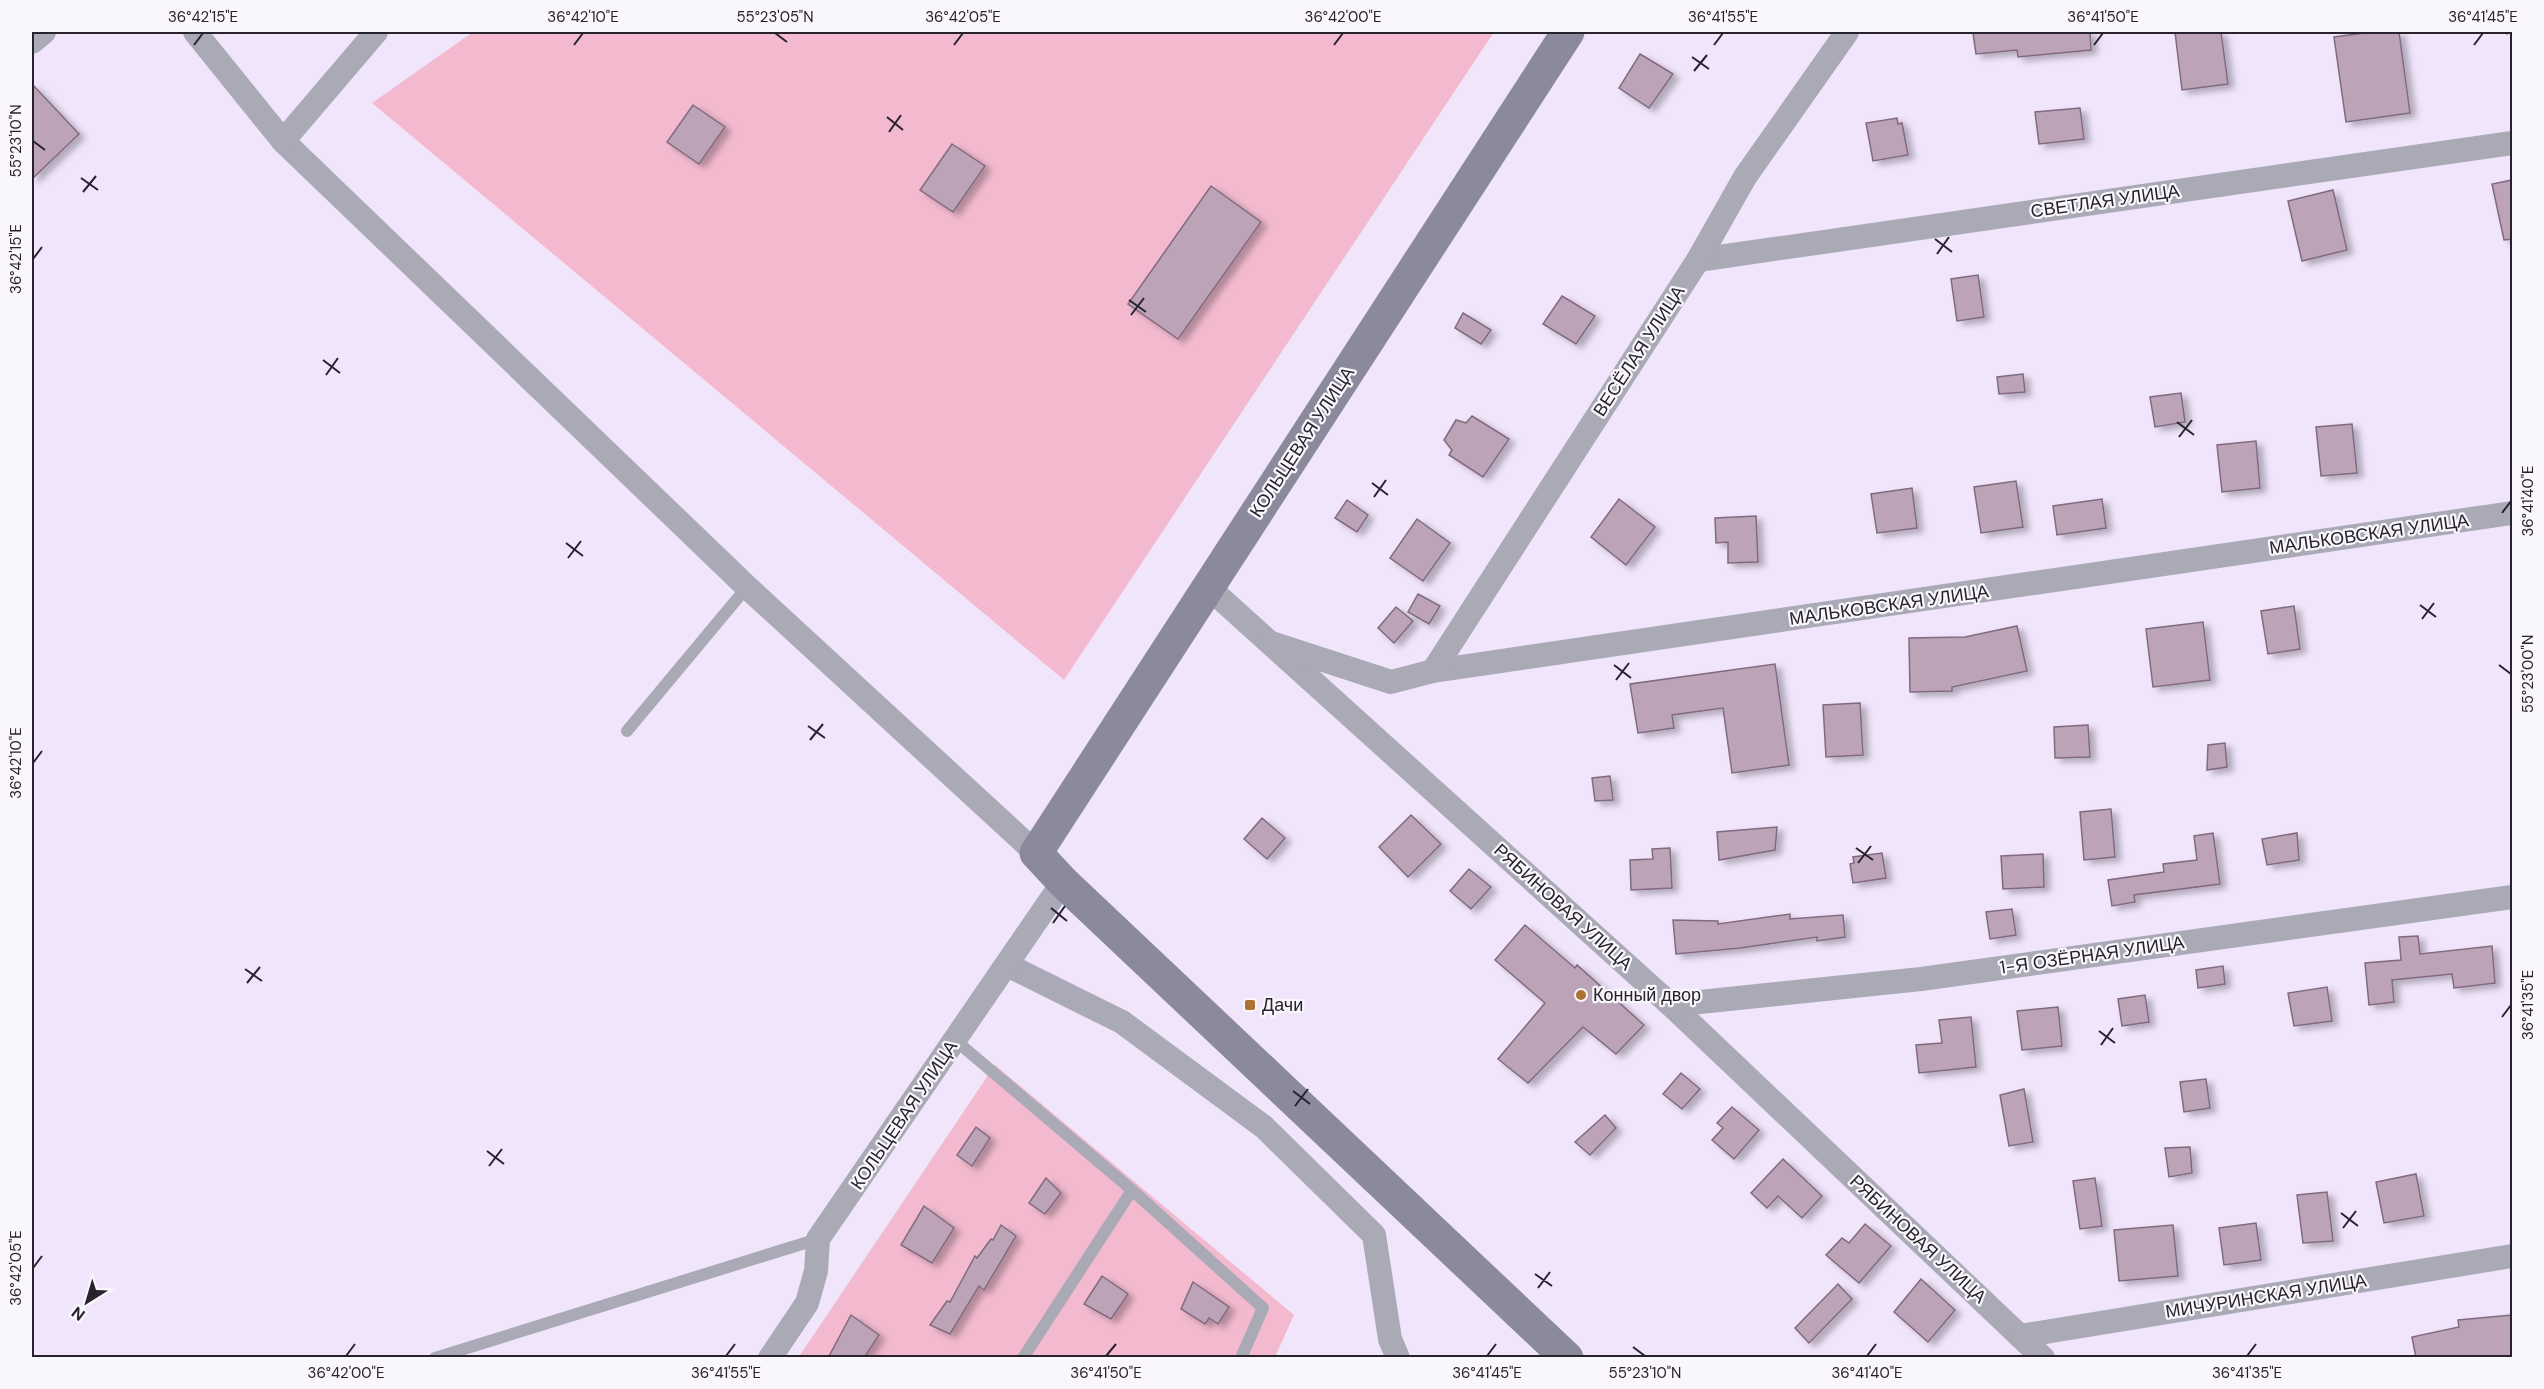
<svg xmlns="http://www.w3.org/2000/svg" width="2544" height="1389" font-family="'DM Sans',sans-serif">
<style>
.green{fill:#f3bacf}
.building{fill:#bca3b8;stroke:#826a7e;stroke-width:1.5;filter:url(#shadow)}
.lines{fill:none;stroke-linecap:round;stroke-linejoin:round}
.path{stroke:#9d94a6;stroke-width:4;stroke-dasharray:3 3;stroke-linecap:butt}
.lane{stroke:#aaaab7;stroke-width:12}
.street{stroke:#aaaab7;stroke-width:24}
.secondary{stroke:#8b8a9d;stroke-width:33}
.ticks{fill:none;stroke:#28222c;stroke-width:2}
.poi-dot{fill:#ad7134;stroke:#f9f6fc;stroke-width:2}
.labels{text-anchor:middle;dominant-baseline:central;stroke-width:4.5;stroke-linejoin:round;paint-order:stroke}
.street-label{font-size:18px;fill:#28222c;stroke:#f9f6fc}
.poi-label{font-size:18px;fill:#28222c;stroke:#f9f6fc;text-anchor:start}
.neatline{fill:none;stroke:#28222c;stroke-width:2}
.ticks-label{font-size:15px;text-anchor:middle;fill:#28222c}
</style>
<defs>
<filter id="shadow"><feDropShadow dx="6" dy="4" stdDeviation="3" flood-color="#0004"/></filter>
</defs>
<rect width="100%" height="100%" fill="#f1e5fc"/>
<!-- green -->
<g class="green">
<path d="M473,32h1021l-430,648 -692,-577z"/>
<path d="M995,1065l299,250 -19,42 -477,1z"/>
</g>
<!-- building -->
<g class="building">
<path d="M1987,32h103l1,18 -73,7 -1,-7 -41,4 -3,-21z"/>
<path d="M2175,32h46l7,52 -46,6z"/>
<path d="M2372,32h27l11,81 -64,9 -12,-85z"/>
<path d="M1640,54l33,20 -24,34 -30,-20z"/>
<path d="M32,84l47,50 -47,45z"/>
<path d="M693,105l32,22 -26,37 -32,-22z"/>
<path d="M2080,108l4,31 -45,5 -4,-32z"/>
<path d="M1897,118l1,6 4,-1 6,32 -35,6 -7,-38z"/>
<path d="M952,144l33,22 -32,46 -33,-22z"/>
<path d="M2512,180v59l-8,1 -12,-56z"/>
<path d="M1211,186l50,36 -83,117 -50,-35z"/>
<path d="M2333,190l14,60 -45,11 -14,-60z"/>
<path d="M1978,275l6,42 -27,4 -6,-42z"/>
<path d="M1562,296l33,20 -19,28 -33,-20z"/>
<path d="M1463,313l28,17 -10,14 -26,-16z"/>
<path d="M2023,374l2,18 -26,2 -2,-17z"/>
<path d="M2181,393l4,29 -30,5 -5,-30z"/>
<path d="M1472,416l37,23 -26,38 -34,-22 3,-5 -8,-10 12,-20 10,3z"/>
<path d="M2352,424l5,49 -36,3 -5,-49z"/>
<path d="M2256,441l4,47 -38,4 -5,-47z"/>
<path d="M2016,481l7,46 -42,6 -7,-46z"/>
<path d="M1912,488l5,40 -40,5 -6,-39z"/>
<path d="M1619,499l36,28 -29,38 -35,-28z"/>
<path d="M2102,499l4,29 -49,7 -4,-29z"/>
<path d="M1347,500l21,15 -11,17 -22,-14z"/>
<path d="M1756,516l2,46 -30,1v-21l-12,1 -1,-25z"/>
<path d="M1417,519l33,24 -27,38 -33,-23z"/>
<path d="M1418,594l22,12 -11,18 -21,-12z"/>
<path d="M2294,606l6,43 -32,5 -7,-43z"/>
<path d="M1396,607l17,14 -19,22 -16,-15z"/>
<path d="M2203,622l7,58 -57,7 -7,-58z"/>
<path d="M2017,626l10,45 -75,16v4l-42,1 -1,-54 56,-1z"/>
<path d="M1775,664l14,101 -57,8 -9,-65 -51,7 2,13 -36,5 -8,-49z"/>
<path d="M1860,703l3,52 -37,2 -3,-52z"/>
<path d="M2088,725l2,32 -35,1 -1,-31z"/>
<path d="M2225,743l2,24 -20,3 1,-25z"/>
<path d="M1610,776l3,24 -18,1 -3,-23z"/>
<path d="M2111,809l4,48 -31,3 -4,-48z"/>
<path d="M1411,815l30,29 -33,33 -29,-30z"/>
<path d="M1262,818l23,20 -18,21 -23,-20z"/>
<path d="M1777,827l-2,23 -56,10 -2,-28z"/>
<path d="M2213,833l7,51 -86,11 1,7 -23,4 -4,-26 56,-8 -1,-8 34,-4 -3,-24z"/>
<path d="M2297,833l2,27 -32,5 -5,-26z"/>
<path d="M1670,848l2,40 -41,2 -1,-30 23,-1 -1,-10z"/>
<path d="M1882,853l4,25 -33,5 -3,-19 4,-1 -1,-6z"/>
<path d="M2043,854l1,33 -41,2 -2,-33z"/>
<path d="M1469,869l22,18 -20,22 -21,-18z"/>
<path d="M2012,909l4,26 -26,4 -4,-27z"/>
<path d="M1790,914v5l53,-4 2,22 -28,4v-4l-77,11 -64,6 -3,-34 45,1v3z"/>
<path d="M1525,925l50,43 2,-3 67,60 -28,29 -33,-27 -55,56 -30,-24 47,-56 -50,-43z"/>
<path d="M2418,936l2,18 72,-8 3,37 -41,5 -2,-14 -60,6 2,22 -25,3 -4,-42 36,-3 -2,-23z"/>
<path d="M2223,966l2,18 -27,4 -2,-18z"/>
<path d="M2327,987l5,34 -38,5 -6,-33z"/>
<path d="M2145,995l4,27 -27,4 -4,-27z"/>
<path d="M2058,1007l4,39 -40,4 -5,-39z"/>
<path d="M1971,1017l5,50 -57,6 -3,-28 26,-2 -3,-23z"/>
<path d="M1681,1073l19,16 -18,20 -19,-15z"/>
<path d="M2206,1079l4,29 -26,4 -4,-30z"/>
<path d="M2024,1089l9,53 -24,4 -9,-51z"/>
<path d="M1732,1107l27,23 -25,29 -22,-19 11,-12 -6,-5z"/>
<path d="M1605,1115l11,13 -26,27 -15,-13z"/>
<path d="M976,1127l14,11 -18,28 -15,-11z"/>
<path d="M2190,1147l2,26 -23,4 -4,-29z"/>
<path d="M1783,1159l39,37 -20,22 -24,-22 -11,12 -16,-15z"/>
<path d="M2416,1174l8,42 -40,7 -8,-41z"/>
<path d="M1046,1178l15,15 -16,21 -16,-11z"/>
<path d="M2095,1178l7,48 -22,3 -7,-48z"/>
<path d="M2327,1192l6,49 -30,2 -6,-48z"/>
<path d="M924,1206l30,22 -22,35 -31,-18z"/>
<path d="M2256,1223l5,37 -37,5 -5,-37z"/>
<path d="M1865,1224l26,22 -32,37 -33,-28 16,-17 7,5z"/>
<path d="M1001,1225l15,11 -32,54 -5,-4 -29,48 -20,-9 17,-24 3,1 25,-46 2,2 14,-19 2,1z"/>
<path d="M2173,1225l5,51 -59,5 -5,-51z"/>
<path d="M1102,1276l26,18 -17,25 -27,-15z"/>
<path d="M1921,1279l34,31 -27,32 -34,-30z"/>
<path d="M1193,1282l36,25 -11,17 -9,-6 -4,6 -24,-15z"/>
<path d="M1838,1284l14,15 -43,44 -14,-15z"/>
<path d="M851,1315l28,20 -15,23h-36z"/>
<path d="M2512,1315v41l-96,2 -4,-21 47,-10 -1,-7z"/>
</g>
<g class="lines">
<!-- path -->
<path class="path" d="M2506,32l6,4"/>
<!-- lane -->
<g class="lane">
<path d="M627,731l120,-144"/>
<path d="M955,1040l177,150 131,118 -22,50"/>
<path d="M435,1358l383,-119"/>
<path d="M1023,1358l109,-168"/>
</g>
<!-- street -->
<g class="street">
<path d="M195,32l88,109 464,446 289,266"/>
<path d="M32,42l12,-10"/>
<path d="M283,141l93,-109"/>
<path d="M1698,260l814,-117"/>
<path d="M1208,587l463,418 372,353"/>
<path d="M1271,643l120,39 42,-11 1079,-158"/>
<path d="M1433,671l265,-411 47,-83 102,-145"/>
<path d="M1007,965l115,57 142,105 110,108 16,104 8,19"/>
<path d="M1671,1005l250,-26 591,-82"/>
<path d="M2020,1336l492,-80"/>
<path d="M770,1358l37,-55 9,-32 2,-32 245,-357"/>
</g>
<!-- secondary -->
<path class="secondary" d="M1567,1358l-504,-476 -27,-29 532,-821"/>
</g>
<!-- ticks -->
<path class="ticks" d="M775,33l12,9M194,45l9,-12M574,45l9,-12M954,45l9,-12M1334,45l9,-12M1714,45l9,-12M2094,45l9,-12M2474,45l9,-12M1692,57l17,12M1694,71l13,-16M887,117l16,13M889,132l12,-17M33,141l12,9M81,178l17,12M83,192l13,-16M1935,239l17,13M1937,254l12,-17M33,259l9,-12M1129,300l17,12M1131,315l13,-17M323,360l17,13M326,375l12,-17M2177,422l17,13M2179,437l13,-17M1372,483l16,12M1374,497l12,-17M2502,513l9,-12M566,543l17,13M568,558l13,-17M2420,605l16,12M2422,619l12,-16M1614,665l17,13M2499,665l12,9M1616,680l13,-17M808,726l17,12M810,740l13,-16M33,763l9,-12M1856,848l17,12M1858,863l13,-17M1051,908l16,13M1053,923l12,-17M245,969l17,12M247,983l13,-16M2502,1017l9,-12M2099,1031l16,12M2101,1045l12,-17M1293,1091l17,13M1295,1106l13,-17M487,1151l17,13M489,1166l13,-17M2341,1213l17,13M2343,1228l13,-17M33,1268l9,-12M1535,1274l17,12M1538,1288l12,-16M1633,1347l12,9M346,1356l9,-12M726,1356l9,-12M1106,1356l10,-12M1487,1356l9,-12M1867,1356l9,-12M2247,1356l9,-12"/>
<!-- markers -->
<g class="poi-dot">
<circle cx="1581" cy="995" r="6"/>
<rect x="1244" y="999" width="12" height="12" rx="3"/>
</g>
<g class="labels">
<!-- street labels -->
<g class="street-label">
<text transform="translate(2105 201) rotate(-8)">СВЕТЛАЯ УЛИЦА</text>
<text transform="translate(1639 351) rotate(-57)">ВЕСЁЛАЯ УЛИЦА</text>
<text transform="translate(1302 442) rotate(-57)">КОЛЬЦЕВАЯ УЛИЦА</text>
<text transform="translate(2369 534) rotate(-8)">МАЛЬКОВСКАЯ УЛИЦА</text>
<text transform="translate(1889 605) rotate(-8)">МАЛЬКОВСКАЯ УЛИЦА</text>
<text transform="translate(1563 907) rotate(42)">РЯБИНОВАЯ УЛИЦА</text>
<text transform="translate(2092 955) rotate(-8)">1-Я ОЗЁРНАЯ УЛИЦА</text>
<text transform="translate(904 1115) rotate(-56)">КОЛЬЦЕВАЯ УЛИЦА</text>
<text transform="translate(1918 1239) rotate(43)">РЯБИНОВАЯ УЛИЦА</text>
<text transform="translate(2266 1296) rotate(-9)">МИЧУРИНСКАЯ УЛИЦА</text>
</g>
<!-- poi labels -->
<g class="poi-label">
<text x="1593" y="995">Конный двор</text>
<text x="1262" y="1005">Дачи</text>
</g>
</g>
<!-- border -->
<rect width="2544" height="1389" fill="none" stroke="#f9f6fc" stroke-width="66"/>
<!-- north arrow -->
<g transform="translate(87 1302) rotate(217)" stroke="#f9f6fc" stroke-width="4.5" paint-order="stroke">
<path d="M0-4.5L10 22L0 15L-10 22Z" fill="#28222c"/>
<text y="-9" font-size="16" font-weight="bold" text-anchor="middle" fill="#28222c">N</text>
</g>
<rect x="33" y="33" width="2478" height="1323" class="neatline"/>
<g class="ticks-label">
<text x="203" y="22">36°42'15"E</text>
<text x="583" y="22">36°42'10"E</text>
<text x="775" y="22">55°23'05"N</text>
<text x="963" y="22">36°42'05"E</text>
<text x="1343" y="22">36°42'00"E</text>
<text x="1723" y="22">36°41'55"E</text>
<text x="2103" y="22">36°41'50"E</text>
<text x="2483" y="22">36°41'45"E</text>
<text transform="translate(16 141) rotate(-90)" y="5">55°23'10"N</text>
<text transform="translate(16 259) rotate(-90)" y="5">36°42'15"E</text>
<text transform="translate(2528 501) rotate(-90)" y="5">36°41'40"E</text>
<text transform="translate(2528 674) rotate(-90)" y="5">55°23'00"N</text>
<text transform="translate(16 763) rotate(-90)" y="5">36°42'10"E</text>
<text transform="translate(2528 1005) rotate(-90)" y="5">36°41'35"E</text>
<text transform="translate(16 1268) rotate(-90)" y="5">36°42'05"E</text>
<text x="346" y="1378">36°42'00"E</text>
<text x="726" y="1378">36°41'55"E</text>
<text x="1106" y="1378">36°41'50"E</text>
<text x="1487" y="1378">36°41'45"E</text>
<text x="1645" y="1378">55°23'10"N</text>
<text x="1867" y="1378">36°41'40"E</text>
<text x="2247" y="1378">36°41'35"E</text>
</g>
</svg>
